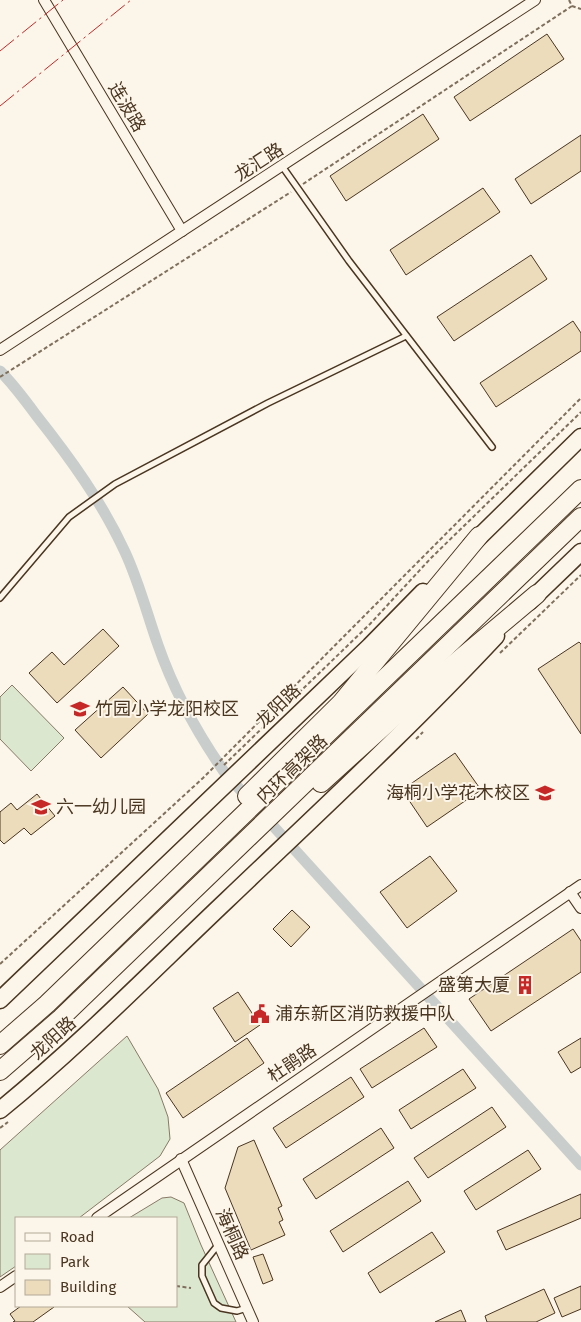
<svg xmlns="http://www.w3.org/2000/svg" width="581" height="1322" font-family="'Fira Sans','Noto Sans SC',sans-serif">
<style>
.green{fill:#dce7d0;stroke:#887966}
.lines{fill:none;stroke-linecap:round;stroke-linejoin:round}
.canal{stroke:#c9cecd;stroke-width:11}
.building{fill:#ecdcbc;stroke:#4a3520}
.service-casing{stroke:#4a3520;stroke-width:8}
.minor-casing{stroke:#4a3520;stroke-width:12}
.primary-casing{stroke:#4a3520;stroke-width:19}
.trunk-casing{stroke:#4a3520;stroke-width:20}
.path{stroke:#7f6f5c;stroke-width:2;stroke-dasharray:4 2.5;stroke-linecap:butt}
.service{stroke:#fbf6e9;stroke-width:5}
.minor{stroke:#fbf6e9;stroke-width:10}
.primary{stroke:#fbf6e9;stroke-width:16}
.trunk{stroke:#fbf6e9;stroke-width:18}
.power{stroke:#c62828;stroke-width:1;stroke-dasharray:18 4 2.5 4;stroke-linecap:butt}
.labels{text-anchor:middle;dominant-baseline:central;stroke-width:4;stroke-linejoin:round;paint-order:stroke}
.street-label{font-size:18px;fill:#4a3520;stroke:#fbf6e9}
.poi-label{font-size:18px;fill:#4a3520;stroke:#fbf6e9;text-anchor:start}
</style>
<rect width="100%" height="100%" fill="#fbf6e9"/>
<!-- green -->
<g class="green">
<path d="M12,685l52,53 -33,33 -31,-32v-42z"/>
<path d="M127,1036l31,53 10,28 2,22 -10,17 -81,62h-63v48l-16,11v-127z"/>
<path d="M171,1197l13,6 17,42 35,77h-91l-18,-16h49v-88h-47l33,-20z"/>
</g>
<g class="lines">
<!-- canal -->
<path class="canal" d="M0,371c13,13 25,29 36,44 34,43 66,87 89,137 14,30 22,62 33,93 16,46 39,88 67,128l356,392"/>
</g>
<!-- building -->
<g class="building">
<path d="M547,34l17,25 -94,62 -16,-24z"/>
<path d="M423,114l16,25 -93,62 -16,-25z"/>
<path d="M581,135v36l-50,33 -16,-25z"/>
<path d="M483,188l17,24 -94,63 -16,-25z"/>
<path d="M531,255l16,24 -93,62 -17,-24z"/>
<path d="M573,321l8,12v18l-85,56 -16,-24z"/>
<path d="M103,629l16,17 -62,57 -28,-30 23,-21 12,13z"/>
<path d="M579,642l2,2v90l-43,-65z"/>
<path d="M123,687l25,27 -47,44 -26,-28z"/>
<path d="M455,753l26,37 -54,37 -25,-37z"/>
<path d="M37,794l18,22 -24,19 -7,-7 -20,16 -4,-4v-28l11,-9 6,7z"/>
<path d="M430,856l27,35 -50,37 -27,-36z"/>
<path d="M292,910l18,17 -19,20 -18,-18z"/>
<path d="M573,929l8,12v31l-90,59 -22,-32z"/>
<path d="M238,992l22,33 -25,17 -22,-34z"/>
<path d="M424,1028l13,19 -65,41 -12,-19z"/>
<path d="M247,1038l17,25 -81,55 -17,-25z"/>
<path d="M581,1038v29l-10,6 -13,-21z"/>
<path d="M463,1069l13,19 -65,41 -12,-19z"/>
<path d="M351,1077l13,20 -78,51 -13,-20z"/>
<path d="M492,1107l14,20 -78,51 -14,-20z"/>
<path d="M381,1128l13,20 -78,51 -13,-20z"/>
<path d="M254,1140l28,66 -4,2 5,12 -4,2 6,13 -34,15 -26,-62 13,-41z"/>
<path d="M528,1150l13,19 -65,41 -12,-19z"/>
<path d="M408,1181l13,20 -78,51 -13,-21z"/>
<path d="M581,1194v24l-75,32 -9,-19z"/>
<path d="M432,1232l13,20 -65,41 -12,-20z"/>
<path d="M263,1254l10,26 -10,4 -10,-27z"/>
<path d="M581,1286v23l-19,8 -8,-19z"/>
<path d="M544,1289l11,24 -19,9h-49l-2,-6z"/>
<path d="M21,1306h32l1,1 -21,15h-20l2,-1 -5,-7z"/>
<path d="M461,1310l5,12h-31z"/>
</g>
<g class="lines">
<!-- service casing -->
<g class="service-casing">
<g id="service">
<path d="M282,166l67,95 143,186"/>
<path d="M0,598l69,-81 46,-33 153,-81 138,-67"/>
<path d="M218,1245l-16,20v11l12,27 7,5 16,3 10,-3"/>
</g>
</g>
<!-- minor casing -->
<g class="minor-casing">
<g id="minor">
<path d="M44,0l138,231"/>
<path d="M0,350l535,-350"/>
<path d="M570,892l11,16"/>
<path d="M181,1159l72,163"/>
<path d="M97,1218l484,-333"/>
<path d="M0,1287l16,-11"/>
</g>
</g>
<!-- primary casing -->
<g class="primary-casing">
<g id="primary">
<path d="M471,545l110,-108"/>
<path d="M529,602l52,-50"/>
<path d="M0,1000l370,-354 53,-54"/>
<path d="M0,1110c80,-65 152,-139 227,-210 91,-87 183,-172 269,-264"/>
</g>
</g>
<!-- trunk casing -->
<g class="trunk-casing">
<g id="trunk">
<path d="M321,783l115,-104 101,-85"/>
<path d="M247,796l94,-93 138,-167"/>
<path d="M0,1045l47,-41 534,-515"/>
<path d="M0,1071l61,-53 520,-501"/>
</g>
</g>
<!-- path -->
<g class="path">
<path d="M569,0l3,6 9,3"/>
<path d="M303,184l269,-178"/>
<path d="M0,377l291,-185"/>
<path d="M500,653l81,-78"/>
<path d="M416,739l7,-7"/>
<path d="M224,765l146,-141 61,-66 150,-146"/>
<path d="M0,964l203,-186 378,-380"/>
<path d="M0,1128l8,-6"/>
<path d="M176,1286l15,2"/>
</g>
<!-- service -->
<use href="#service" class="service"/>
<!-- minor -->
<use href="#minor" class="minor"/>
<!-- primary -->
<use href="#primary" class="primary"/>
<!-- trunk -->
<use href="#trunk" class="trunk"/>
<!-- power -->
<g class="power">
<path d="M0,51l63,-51"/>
<path d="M0,106l131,-106"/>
</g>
</g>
<!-- icons -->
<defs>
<g id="school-bare" transform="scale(1.5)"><path d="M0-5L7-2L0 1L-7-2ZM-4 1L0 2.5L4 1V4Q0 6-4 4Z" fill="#c62828" stroke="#fbf6e9" stroke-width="2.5" paint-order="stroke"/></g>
<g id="building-bare" transform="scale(1.5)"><path d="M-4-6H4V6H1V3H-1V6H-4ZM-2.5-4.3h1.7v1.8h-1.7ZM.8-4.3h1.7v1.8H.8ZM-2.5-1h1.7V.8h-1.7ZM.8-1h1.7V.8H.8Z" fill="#c62828" stroke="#fbf6e9" stroke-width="2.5" paint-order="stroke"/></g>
<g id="civic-bare" transform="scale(1.5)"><path d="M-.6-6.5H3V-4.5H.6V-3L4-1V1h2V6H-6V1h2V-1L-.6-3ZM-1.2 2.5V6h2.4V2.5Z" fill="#c62828" stroke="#fbf6e9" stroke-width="2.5" paint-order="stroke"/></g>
</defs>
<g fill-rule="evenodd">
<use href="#school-bare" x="80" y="709"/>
<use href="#school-bare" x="545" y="793"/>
<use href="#school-bare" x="41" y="807"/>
<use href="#building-bare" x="525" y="985"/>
<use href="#civic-bare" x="260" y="1014"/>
</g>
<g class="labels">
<!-- street labels -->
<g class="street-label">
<text transform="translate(127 107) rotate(59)">连波路</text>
<text transform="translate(259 162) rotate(-33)">龙汇路</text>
<text transform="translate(278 706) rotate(-44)">龙阳路</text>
<text transform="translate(292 769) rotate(-44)">内环高架路</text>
<text transform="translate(53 1038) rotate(-42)">龙阳路</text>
<text transform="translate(292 1063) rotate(-34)">杜鹃路</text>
<text transform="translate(232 1234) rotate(66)">海桐路</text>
</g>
<!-- poi labels -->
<g class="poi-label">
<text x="95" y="709">竹园小学龙阳校区</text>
<text x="530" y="793" text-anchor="end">海桐小学花木校区</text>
<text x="56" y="807">六一幼儿园</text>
<text x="510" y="985" text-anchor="end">盛第大厦</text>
<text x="275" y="1014">浦东新区消防救援中队</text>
</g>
</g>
<!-- legend -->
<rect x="15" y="1217" width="162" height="90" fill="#fbf6e9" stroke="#b4a999"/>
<rect x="25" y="1233" width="25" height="8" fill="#fbf6e9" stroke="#b4a999"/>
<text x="60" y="1242" font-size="15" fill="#4a3520">Road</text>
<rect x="25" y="1254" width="25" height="15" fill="#dce7d0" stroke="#b4a999"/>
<text x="60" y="1267" font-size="15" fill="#4a3520">Park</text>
<rect x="25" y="1280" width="25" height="15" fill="#ecdcbc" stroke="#b4a999"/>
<text x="60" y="1292" font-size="15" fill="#4a3520">Building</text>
</svg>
